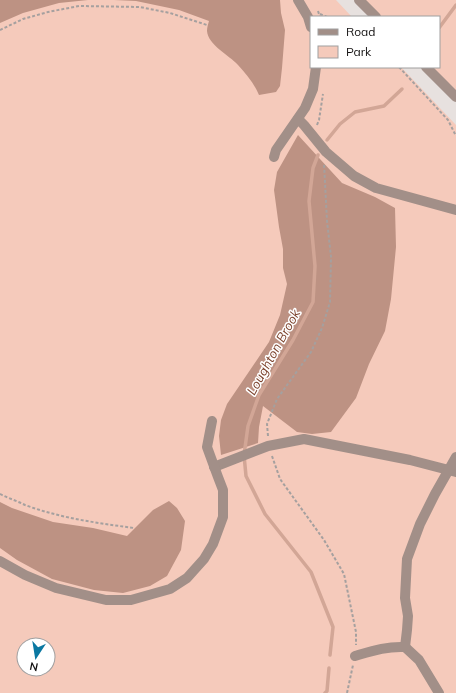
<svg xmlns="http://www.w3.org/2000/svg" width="456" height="693" font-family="Mulish,sans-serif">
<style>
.green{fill:#f5cabb;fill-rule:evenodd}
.forest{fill:#bd9283}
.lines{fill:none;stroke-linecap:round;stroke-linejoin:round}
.stream{stroke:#d2a696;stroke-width:3.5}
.path{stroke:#a5a09f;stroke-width:2;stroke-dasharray:3 2;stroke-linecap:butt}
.minor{stroke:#a28f88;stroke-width:10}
.labels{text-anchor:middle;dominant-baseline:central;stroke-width:3;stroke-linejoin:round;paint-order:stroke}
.water-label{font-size:13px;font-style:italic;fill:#7c422c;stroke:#fff}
</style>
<rect width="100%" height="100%" fill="#e7e1df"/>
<!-- green -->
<g class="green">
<path d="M0,0h336l16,17h-41v50h90l55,58v568h-456zM24,645h24v24h-24z"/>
<path d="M359,0h97v97l-30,-30h13v-50h-63z"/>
</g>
<!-- forest -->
<g class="forest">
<path d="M0,0h88l-29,3 -36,10 -23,10z"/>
<path d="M114,0h166l1,13 4,17 -3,38 -2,18 -4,6 -17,3c-5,-12 -13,-21 -21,-30 -9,-10 -30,-20 -31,-34 0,-3 1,-7 2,-10l-30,-11 -43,-9z"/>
<path d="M298,135l44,48 33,14 20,11 1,39 -5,52 -6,32 -16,33 -13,34 -25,34 -19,2 -15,-2 -34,-26 -4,21 -1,16 -37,12 -2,-19 2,-16 6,-16 42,-62 11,-27 7,-31 -4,-16v-19l-4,-22 -5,-37 3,-18z"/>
<path d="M169,501l8,7 8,13 -4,29 -14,26 -17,10 -27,7 -29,-3 -42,-11 -35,-19 -17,-12v-46l12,6 41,14 40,6 34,8 26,-26z"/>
</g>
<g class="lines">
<!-- stream -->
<g class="stream">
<path d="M439,28l17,-23"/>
<path d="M327,140l13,-16 15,-12 29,-6 18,-17"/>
<path d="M318,155l-5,13 -4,33 6,65 -2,36 -20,38 -34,55 -11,31 -4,29 2,21 19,38 46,58 22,55 -3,28"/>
<path d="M325,693l2,-2 2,-23"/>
</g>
<!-- path -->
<g class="path">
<path d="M318,11l2,6"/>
<path d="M320,14l7,3"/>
<path d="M0,30l23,-11 25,-7 31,-6 61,1 30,6 37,12"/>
<path d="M399,67l49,53 8,16"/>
<path d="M317,125l2,-5 4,-26"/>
<path d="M268,436l-1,-12 10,-25 34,-47 11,-24 8,-26 1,-45 -4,-36 -3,-58"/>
<path d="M272,456l8,23 44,61 20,34 12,58v13"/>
<path d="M0,494c8,4 17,7 25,11 35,13 72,18 109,23"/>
<path d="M347,693l6,-28"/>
</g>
<!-- minor -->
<g class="minor">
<path d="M298,0l10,17 3,10"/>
<path d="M359,0l17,17"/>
<path d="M426,67l30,30"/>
<path d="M298,119l6,6 22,27 28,24 22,12 80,22"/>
<path d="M274,157l2,-7 29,-42 8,-19 3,-22"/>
<path d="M214,467l54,-21 36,-7 106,21 46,12"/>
<path d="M0,561l25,14 31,13 50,12h25l39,-11 17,-11 17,-19 9,-15 10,-27v-27l-5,-13 -11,-30 5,-26"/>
<path d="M405,647l14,13 20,33"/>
<path d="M355,656c17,-5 32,-10 50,-9l2,-17 1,-14 -3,-18 2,-39 13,-35 15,-30 21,-37"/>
</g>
</g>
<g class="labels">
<!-- water labels -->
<g class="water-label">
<text transform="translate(273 352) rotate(-61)">Loughton Brook</text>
</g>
</g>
<!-- legend -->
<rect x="310" y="16" width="130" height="52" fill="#ffffff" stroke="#a09f9f"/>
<rect x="318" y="29" width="20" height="6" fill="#a28f88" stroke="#a09f9f"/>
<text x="346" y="36" font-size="12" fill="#121010">Road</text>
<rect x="318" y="46" width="20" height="12" fill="#f5cabb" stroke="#a09f9f"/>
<text x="346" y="56" font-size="12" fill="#121010">Park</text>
<!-- north arrow -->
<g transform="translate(36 657) rotate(192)"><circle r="19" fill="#ffffff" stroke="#a09f9f"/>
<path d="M0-3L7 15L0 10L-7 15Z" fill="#0a78a2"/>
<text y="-6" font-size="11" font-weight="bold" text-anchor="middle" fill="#121010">N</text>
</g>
</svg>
